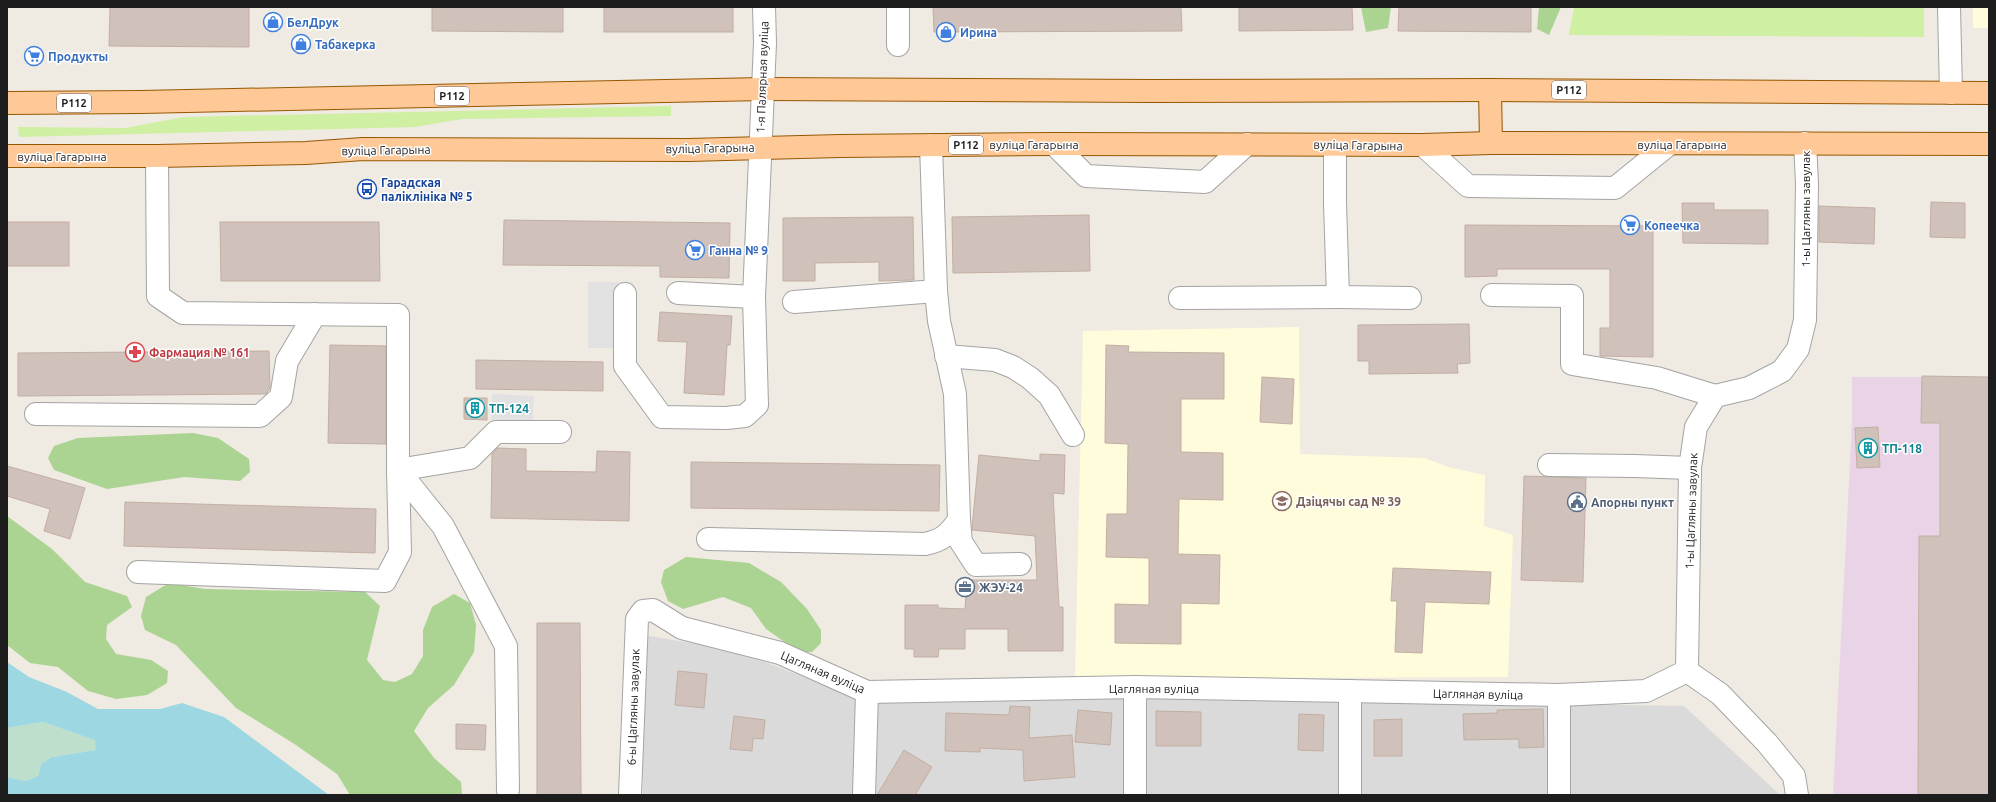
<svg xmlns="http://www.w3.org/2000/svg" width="1996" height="802" font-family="Ubuntu,sans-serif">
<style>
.residential{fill:#dbdada}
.industrial{fill:#e9d3e7}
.education{fill:#fffcdb}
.grass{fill:#cfefa2}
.forest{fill:#abd392}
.wetland{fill:#bddfcc}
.parking{fill:#e1e1e1}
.water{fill:#9dd8e2}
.building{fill:#d0c2ba;stroke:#c3aea2}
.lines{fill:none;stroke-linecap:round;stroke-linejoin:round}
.minor-casing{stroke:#a4a4a4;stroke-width:24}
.major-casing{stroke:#965700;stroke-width:24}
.minor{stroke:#fff;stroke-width:22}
.major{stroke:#ffc997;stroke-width:22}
.labels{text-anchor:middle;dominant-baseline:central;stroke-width:3;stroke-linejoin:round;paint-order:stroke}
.shield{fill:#fff;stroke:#616161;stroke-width:1}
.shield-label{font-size:11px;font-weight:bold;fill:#1d1d1d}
.shop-label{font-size:12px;font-weight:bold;fill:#366cbe;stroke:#fff;text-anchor:start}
.street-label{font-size:12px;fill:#1d1d1d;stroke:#fff}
.transit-label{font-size:12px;font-weight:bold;fill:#164399;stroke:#fff;text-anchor:start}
.health-label{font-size:12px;font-weight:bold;fill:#be3a42;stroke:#fff;text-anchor:start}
.culture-label{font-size:12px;font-weight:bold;fill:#0d838f;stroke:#fff;text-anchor:start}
.education-label{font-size:12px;font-weight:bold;fill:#785e54;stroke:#fff;text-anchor:start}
.service-label{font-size:12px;font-weight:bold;fill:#4e5e75;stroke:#fff;text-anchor:start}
</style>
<rect width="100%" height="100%" fill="#efeae2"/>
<!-- residential -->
<path class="residential" d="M644,635l92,16 110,42 838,13 94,87v2h-1135z"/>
<!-- industrial -->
<path class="industrial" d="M1852,377h137v418h-156l19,-372z"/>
<!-- education -->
<g class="education">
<rect x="1973" y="7" width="16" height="21"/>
<path d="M1299,327l1,127 125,4 23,9 37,8 -1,51 29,9 -5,142 -433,2 8,-348z"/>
</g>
<!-- grass -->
<g class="grass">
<path d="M1574,7h350v30l-355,-2z"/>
<path d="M671,106v10l-209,3 -47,8 -396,10 -1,-10 107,1 59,-11z"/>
</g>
<!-- forest -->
<g class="forest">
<path d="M1361,7h30l-3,21 -22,4z"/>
<path d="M1539,7h22l-12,28 -12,-6z"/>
<path d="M193,433l25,5 31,21 1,13 -10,9 -56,-4 -77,12 -53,-19 -6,-12 6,-12 24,-8z"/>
<path d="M7,516l45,33 33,33 42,14 5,11 -25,18 -1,14 10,15 35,6 17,11 -1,12 -20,12 -31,4 -28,-8 -30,-24 -28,-4 -23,-18z"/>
<path d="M686,557l63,6 32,19 26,27 14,21v13l-9,9h-13l-33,-23 -15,-21 -28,-11 -40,12 -15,-8 -7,-19 3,-12z"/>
<path d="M169,583l36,6 160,3 15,14 -13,54 16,20 12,2 17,-8 11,-18v-26l9,-23 22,-13 16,9 6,22 -2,27 -20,33 -26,23 -14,23 20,27 27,24 1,13h-112l-13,-21 -41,-29 -60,-37 -60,-63 -31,-15 -4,-14 5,-19z"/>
</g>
<!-- wetland -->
<path class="wetland" d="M43,722l53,18v10l-44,7 -11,7 -3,12 -12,5 -19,-4v-49z"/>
<!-- parking -->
<g class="parking">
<path d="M588,282h45l1,66h-46z"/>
<path d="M492,394l42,2 -2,33 -41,-2z"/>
</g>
<!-- water -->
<path class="water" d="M7,662l22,15 38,15 31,17h62l22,-6 42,14 105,78h-322v-18l19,4 12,-5 3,-12 11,-7 44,-7 -1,-10 -52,-18 -36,6z"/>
<!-- building -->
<g class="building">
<path d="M110,7h139v40l-140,-1z"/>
<path d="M432,7h131v25l-131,-1z"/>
<rect x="604" y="7" width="129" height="25"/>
<path d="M933,7h248l1,24 -248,1z"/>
<path d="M1239,7h113l1,23 -114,1z"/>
<path d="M1399,7h132v25l-133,-1z"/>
<path d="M1931,202l34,1v35l-35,-1z"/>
<path d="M1682,203h32v7h54v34l-85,-1z"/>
<path d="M1819,206l56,2 -1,36 -55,-2z"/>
<path d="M1089,215l1,56 -137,2 -1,-56z"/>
<path d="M913,217l1,63 -35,1v-19l-64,1v18h-32v-63z"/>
<path d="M504,220l226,3 -1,55 -69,-1v-11l-157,-1z"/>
<rect x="7" y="222" width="62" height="44"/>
<path d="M220,222h159l1,59h-159z"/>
<path d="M1465,225l188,1v131l-53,-1v-28h10v-59h-113v7l-32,1z"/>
<path d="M660,312l72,4 -2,29h-3l-3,50 -40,-2 3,-51 -29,-1z"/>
<path d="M1469,324l1,39 -13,1 1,9 -89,1v-13h-11v-36z"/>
<path d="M330,345l56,1v98l-58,-1z"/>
<path d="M1106,345l23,1 -1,6 96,1v46h-43v53l42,1v47l-44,-1 -1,55 42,1 -1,49 -38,-1v41l-66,-1v-39l34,1v-47l-43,-1 1,-43h20l1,-70 -23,-1z"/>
<path d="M269,351l1,37 -4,6 -248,2v-43z"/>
<path d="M476,360l127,2v29l-127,-2z"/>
<path d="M1922,376l67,1v418h-71l1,-259h21v-113h-19z"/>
<path d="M1262,377l32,2 -2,45 -32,-2z"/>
<path d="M464,398h23v22l-23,-1z"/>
<path d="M1878,427l2,40 -23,1 -2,-40z"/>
<path d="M497,448l29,1v22l70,1 1,-21 33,1 -1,69 -138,-3 1,-64z"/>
<path d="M1040,454l25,1 -1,39 -11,-1 6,114h4v44h-55v-22h-43v20h-26l-1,8h-24v-8h-9v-44h33v3l27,1 2,-29h70l-2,-44 -63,-6v-2l7,-73 61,6z"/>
<path d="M691,462l249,3 -1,46 -248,-3z"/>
<path d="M7,466l78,22 -15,51 -26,-8 6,-22 -43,-13z"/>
<path d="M1524,476l62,2 -3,104 -62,-2z"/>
<path d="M125,502l251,7 -1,44 -251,-7z"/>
<path d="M1393,568l98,4 -2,32 -64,-2 -3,51 -27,-1 2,-51h-6z"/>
<path d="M537,623h43l1,172h-44z"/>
<path d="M678,671l29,3 -3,34 -29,-3z"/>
<path d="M1010,706l20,1 -1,31 43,-3 3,42 -51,4 -1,-31 -43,-2v4l-35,-1 1,-38 63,2z"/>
<path d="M1543,709l1,38 -25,1v-9l-55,1 -1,-26 34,-1v-3z"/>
<path d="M1078,710l34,3 -2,32 -35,-3z"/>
<path d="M1156,711l45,1v34h-45z"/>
<path d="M1299,714l25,1 -1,36 -25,-1z"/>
<path d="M734,716l31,4 -2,19 -10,-1 -1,13 -22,-2z"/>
<path d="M1402,719v37h-28v-36z"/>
<path d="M456,724l30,1 -1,25 -29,-1z"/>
<path d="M904,750l28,17 -17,28h-38z"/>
</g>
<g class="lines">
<!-- minor casing -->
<g class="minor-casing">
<g id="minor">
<path d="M898,7v38"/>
<path d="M1949,7l2,86"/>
<path d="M1054,144l32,32 119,6 42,-38"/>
<path d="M1335,145v58l3,94 72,1"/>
<path d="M1423,145l45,41 147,2 53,-43"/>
<path d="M157,156l1,140 25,17 215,2v155l45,56 63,120 2,144"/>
<path d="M678,293l76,4"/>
<path d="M625,294v72l37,51 64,1 19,-2 12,-11 -3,-108 11,-254 -1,-36"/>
<path d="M1492,295l80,1v68l85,14 58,18"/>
<path d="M1180,298l158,-1"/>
<path d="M794,302l142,-11"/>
<path d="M946,356l49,4 18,7 17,11 19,17 24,40"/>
<path d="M36,414l224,2 21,-19 6,-36 28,-47"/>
<path d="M1549,465l86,1 55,2"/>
<path d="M959,520l2,22 15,23 44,-1"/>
<path d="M708,539l217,5c18,-4 23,-9 34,-24l-4,-126 -16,-73 -3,-30 -5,-146"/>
<path d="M138,572l247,9 15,-29 -2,-82 72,-12 26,-26h64"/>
<path d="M1135,687v108"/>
<path d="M1350,691v104"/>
<path d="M1559,695v100"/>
<path d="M630,795l7,-176 6,-8 10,-1 29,18 98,25 87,39 268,-5 424,8 87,-4 41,-20"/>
<path d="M864,795l3,-103"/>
<path d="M1797,795l-3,-19 -27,-33 -47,-49 -33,-23 3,-203 6,-41 19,-31 34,-8 33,-17 16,-22 7,-29 2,-137 -2,-40"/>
</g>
</g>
<!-- major casing -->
<g class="major-casing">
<g id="major">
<path d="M1490,90l1,53"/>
<path d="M7,103l134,-1 622,-13 387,2 340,-1 499,3"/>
<path d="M7,156h150l149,-3 57,-4 326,1 151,-4 214,-2 369,1 68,-2 498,1"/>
</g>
</g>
<!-- minor -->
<use href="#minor" class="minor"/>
<!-- major -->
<use href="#major" class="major"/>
</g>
<!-- icons -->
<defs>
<g id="shop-ring" transform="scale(1)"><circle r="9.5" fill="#fff" stroke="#3f7fe0" stroke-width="1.5"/><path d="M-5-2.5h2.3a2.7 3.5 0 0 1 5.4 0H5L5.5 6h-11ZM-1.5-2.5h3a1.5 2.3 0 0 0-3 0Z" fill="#3f7fe0"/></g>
<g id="supermarket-ring" transform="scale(1)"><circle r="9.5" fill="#fff" stroke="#3f7fe0" stroke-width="1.5"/><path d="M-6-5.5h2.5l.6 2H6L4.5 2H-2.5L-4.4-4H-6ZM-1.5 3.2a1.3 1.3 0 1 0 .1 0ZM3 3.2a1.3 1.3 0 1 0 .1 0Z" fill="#3f7fe0"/></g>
<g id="bus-ring" transform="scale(1)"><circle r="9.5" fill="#fff" stroke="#1a4fb4" stroke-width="1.5"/><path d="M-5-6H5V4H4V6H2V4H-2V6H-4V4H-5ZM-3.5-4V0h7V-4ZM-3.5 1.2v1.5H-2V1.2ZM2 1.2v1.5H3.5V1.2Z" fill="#1a4fb4"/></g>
<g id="pharmacy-ring" transform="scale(1)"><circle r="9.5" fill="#fff" stroke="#e0444e" stroke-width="1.5"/><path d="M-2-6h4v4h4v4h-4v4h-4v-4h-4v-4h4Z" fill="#e0444e"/></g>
<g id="building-ring" transform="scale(1)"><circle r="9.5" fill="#fff" stroke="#0f9aa8" stroke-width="1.5"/><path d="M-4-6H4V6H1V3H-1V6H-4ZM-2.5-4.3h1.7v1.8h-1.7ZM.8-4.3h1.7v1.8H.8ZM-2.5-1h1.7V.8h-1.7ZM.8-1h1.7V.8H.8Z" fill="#0f9aa8"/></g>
<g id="school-ring" transform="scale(1)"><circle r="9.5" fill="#fff" stroke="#8d6e63" stroke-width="1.5"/><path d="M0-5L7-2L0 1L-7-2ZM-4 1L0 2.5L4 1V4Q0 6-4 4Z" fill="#8d6e63"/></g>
<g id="civic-ring" transform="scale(1)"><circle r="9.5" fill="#fff" stroke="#5c6f8a" stroke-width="1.5"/><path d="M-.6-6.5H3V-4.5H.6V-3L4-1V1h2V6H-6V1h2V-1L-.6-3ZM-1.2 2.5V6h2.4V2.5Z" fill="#5c6f8a"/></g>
<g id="office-ring" transform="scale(1)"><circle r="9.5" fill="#fff" stroke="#5c6f8a" stroke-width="1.5"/><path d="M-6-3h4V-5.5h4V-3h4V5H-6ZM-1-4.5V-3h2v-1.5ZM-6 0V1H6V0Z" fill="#5c6f8a"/></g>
</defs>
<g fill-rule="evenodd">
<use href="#shop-ring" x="273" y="22"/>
<use href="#shop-ring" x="946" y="32"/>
<use href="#shop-ring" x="301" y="44"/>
<use href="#supermarket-ring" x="34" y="56"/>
<use href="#bus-ring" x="367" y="189"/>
<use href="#supermarket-ring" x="1630" y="225"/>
<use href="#supermarket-ring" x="695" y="250"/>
<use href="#pharmacy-ring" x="135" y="352"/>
<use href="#building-ring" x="475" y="408"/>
<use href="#building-ring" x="1868" y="448"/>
<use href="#school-ring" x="1282" y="501"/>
<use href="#civic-ring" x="1577" y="502"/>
<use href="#office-ring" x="965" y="587"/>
</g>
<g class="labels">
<!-- shield labels -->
<g class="shield">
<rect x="1552" y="81" width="34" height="18" rx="3"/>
<rect x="435" y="87" width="34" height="18" rx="3"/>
<rect x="57" y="94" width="34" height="18" rx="3"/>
<rect x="949" y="136" width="34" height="18" rx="3"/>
</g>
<g class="shield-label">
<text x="1569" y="90">Р112</text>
<text x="452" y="96">Р112</text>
<text x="74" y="103">Р112</text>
<text x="966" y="145">Р112</text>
</g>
<!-- shop labels -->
<g class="shop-label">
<text x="287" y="22">БелДрук</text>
<text x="960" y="32">Ирина</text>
<text x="315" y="44">Табакерка</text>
<text x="48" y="56">Продукты</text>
<text x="1644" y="225">Копеечка</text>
<text x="709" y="250">Ганна № 9</text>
</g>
<!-- street labels -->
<g class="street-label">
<text transform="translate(762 77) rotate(-88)">1-я Палярная вуліца</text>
<text x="1034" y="144">вуліца Гагарына</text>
<text x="1682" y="144">вуліца Гагарына</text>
<text transform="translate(1358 145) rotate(1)">вуліца Гагарына</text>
<text transform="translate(710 148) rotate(-1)">вуліца Гагарына</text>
<text transform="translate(386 150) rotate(-1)">вуліца Гагарына</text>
<text x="62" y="156">вуліца Гагарына</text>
<text transform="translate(1805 209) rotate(-90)">1-ы Цагляны завулак</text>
<text transform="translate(1691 511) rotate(-88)">1-ы Цагляны завулак</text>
<text transform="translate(823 672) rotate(23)">Цагляная вуліца</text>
<text x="1154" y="688">Цагляная вуліца</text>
<text transform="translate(1478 694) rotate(1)">Цагляная вуліца</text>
<text transform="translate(633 707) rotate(-88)">6-ы Цагляны завулак</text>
</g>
<!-- transit labels -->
<g class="transit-label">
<text x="381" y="182">Гарадская<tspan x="381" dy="14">паліклініка № 5</tspan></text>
</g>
<!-- health labels -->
<g class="health-label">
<text x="149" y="352">Фармация № 161</text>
</g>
<!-- culture labels -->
<g class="culture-label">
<text x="489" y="408">ТП-124</text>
<text x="1882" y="448">ТП-118</text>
</g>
<!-- education labels -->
<g class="education-label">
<text x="1296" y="501">Дзіцячы сад № 39</text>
</g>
<!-- service labels -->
<g class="service-label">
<text x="1591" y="502">Апорны пункт</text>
<text x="979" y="587">ЖЭУ-24</text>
</g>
</g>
<!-- border -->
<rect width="1996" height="802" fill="none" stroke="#1d1d1d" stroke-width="16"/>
</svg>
